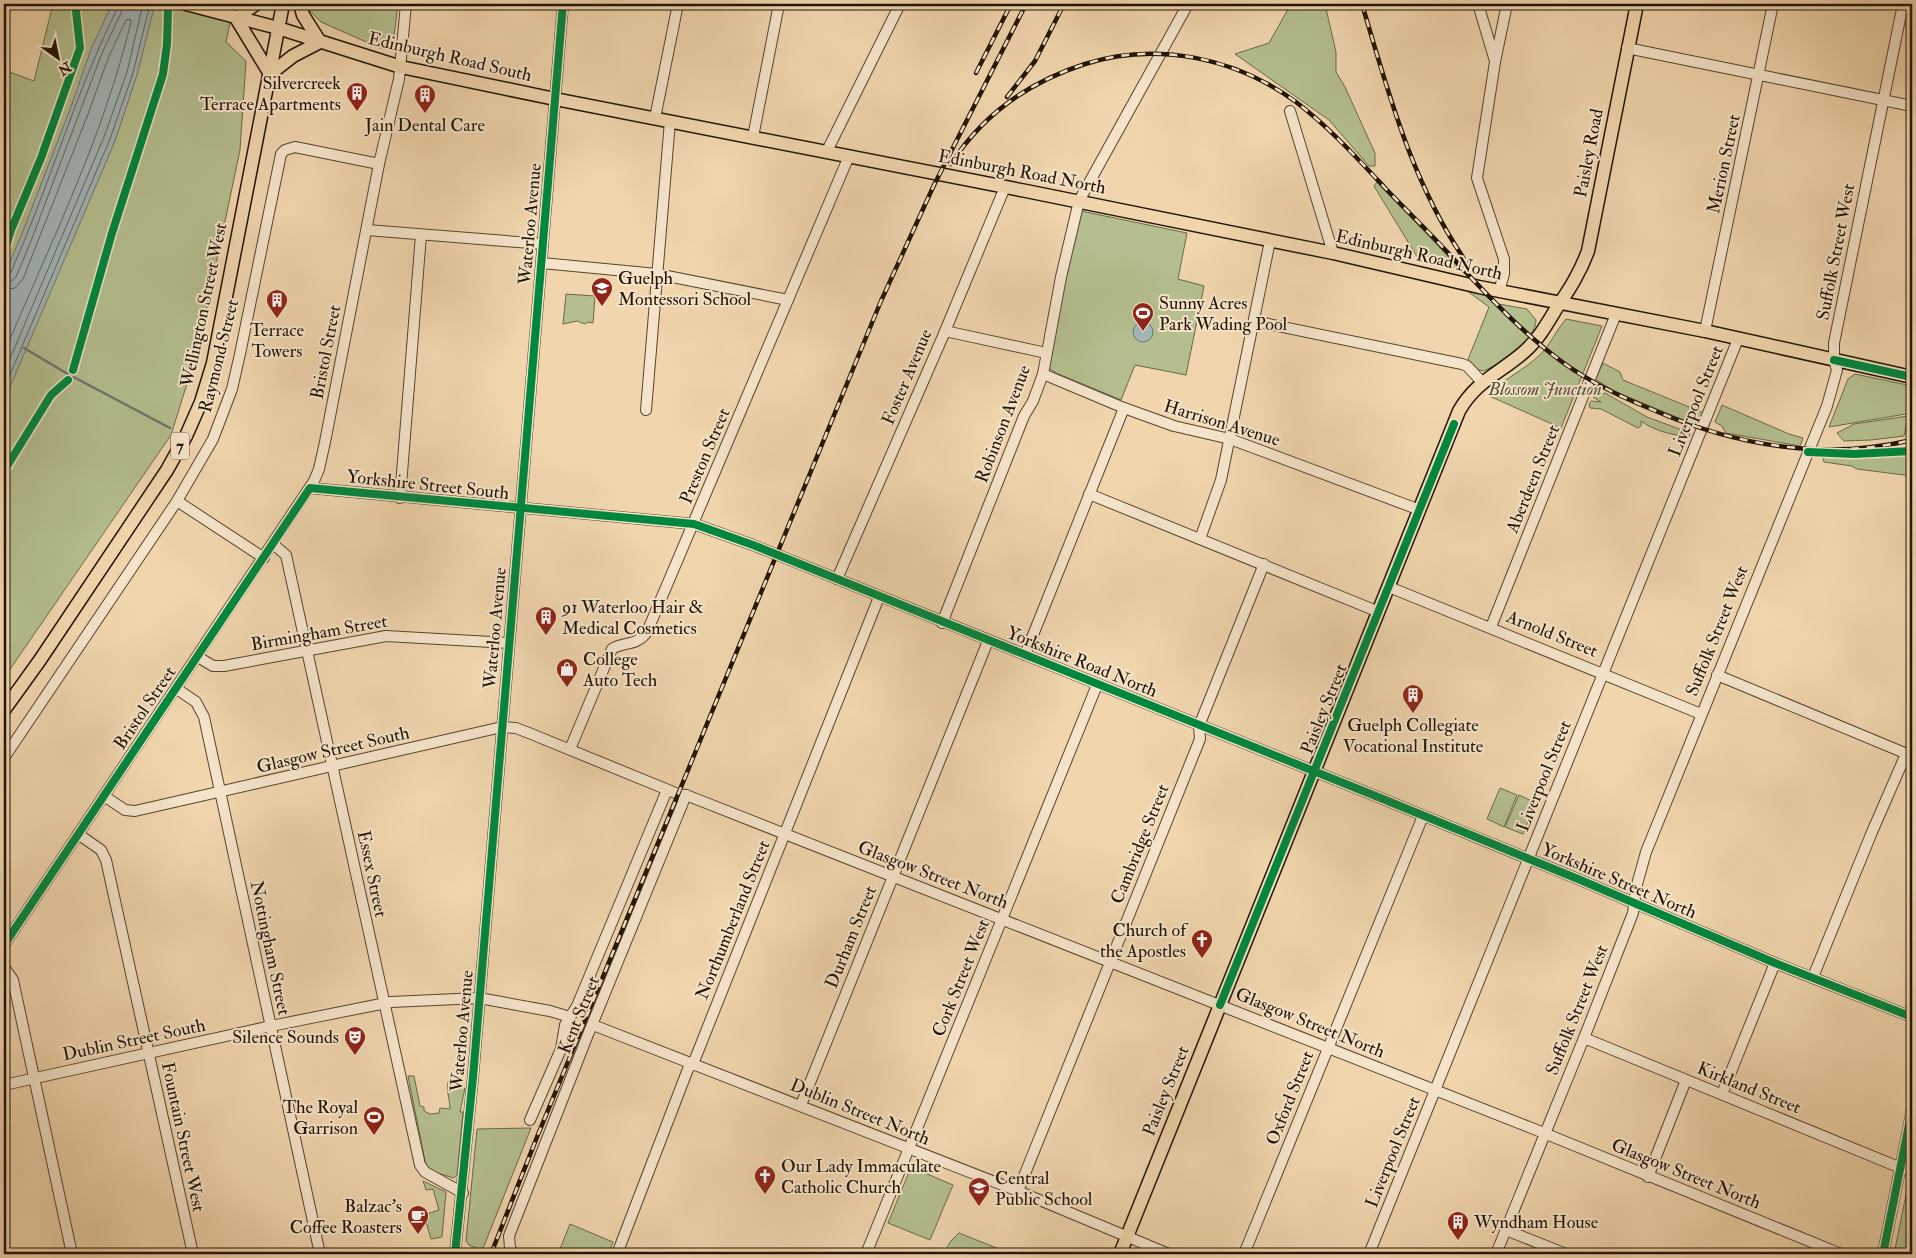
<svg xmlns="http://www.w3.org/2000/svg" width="1916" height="1258" font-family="'IM FELL Double Pica',serif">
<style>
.green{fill:#b4be8e;stroke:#6a6949}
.water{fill:#a1b5b7;stroke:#6e756f}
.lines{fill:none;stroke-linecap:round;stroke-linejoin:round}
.shore{stroke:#61645e;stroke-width:1}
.stream{stroke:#6e756f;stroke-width:2.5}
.minor-casing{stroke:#55442e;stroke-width:12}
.major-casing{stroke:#211404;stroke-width:15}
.minor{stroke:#f5e4ca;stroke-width:10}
.major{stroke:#f0d5ad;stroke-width:12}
.rail-casing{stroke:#211404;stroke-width:4.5}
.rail{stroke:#f5e4ca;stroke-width:2.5;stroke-dasharray:8;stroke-linecap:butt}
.cycleway-casing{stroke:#f5e4ca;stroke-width:11}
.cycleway{stroke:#00873e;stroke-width:8}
.labels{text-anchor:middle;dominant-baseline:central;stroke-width:4;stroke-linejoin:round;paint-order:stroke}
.shield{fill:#f5e4ca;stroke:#61523f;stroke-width:1}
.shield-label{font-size:16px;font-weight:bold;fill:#211404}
.street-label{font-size:18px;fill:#211404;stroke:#f5e4ca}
.poi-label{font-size:18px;fill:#211404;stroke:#f5e4ca;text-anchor:start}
.park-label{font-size:18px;font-style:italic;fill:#545034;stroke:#f5e4ca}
</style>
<rect width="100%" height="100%" fill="#f0d5ad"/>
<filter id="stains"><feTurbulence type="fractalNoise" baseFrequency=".004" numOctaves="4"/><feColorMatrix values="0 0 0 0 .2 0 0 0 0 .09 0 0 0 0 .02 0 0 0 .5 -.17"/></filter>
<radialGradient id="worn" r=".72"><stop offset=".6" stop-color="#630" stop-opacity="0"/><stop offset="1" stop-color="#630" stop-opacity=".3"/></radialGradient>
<!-- green -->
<g class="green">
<path d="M53,4h181l-8,38 20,19 -6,89 -41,195 -28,90 -167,243v-608l30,11z"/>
<path d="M305,4h93l-5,40 -3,3 -10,1 -59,-26 -10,-10 -3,1z"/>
<path d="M1291,4h34l11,48v20l9,15 30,66v13h-6l-40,-46 -94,-66 34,-11z"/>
<path d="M1377,182l83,87 -41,-9 -45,-74z"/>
<path d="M1081,211l106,22 -9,46 26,7 -18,89 -51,-10 -14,35 -65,-27 -6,-4 -2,-5 30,-145z"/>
<path d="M1466,290l20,6 7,7 34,6 9,11c0,20 -36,45 -53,51l-7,-2 -9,-7 22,-55z"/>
<path d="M566,294l29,2 -2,27 -5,-1 -3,2 -8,-3 -14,3z"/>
<path d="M1566,319l36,7 -41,102 -74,-33c17,-16 37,-25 54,-41 10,-10 15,-24 25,-35z"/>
<path d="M1603,363l17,9 3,8 81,33 -6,13 -84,-35 -19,-12z"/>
<path d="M1855,374l57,12v27l-83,14 19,-48z"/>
<path d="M1605,393l42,24 43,16 -1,4c-16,-2 -35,-6 -48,-16v5l-3,2 -37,-19 -11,-1 -1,-3 2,-4 10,1 -8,-5z"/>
<path d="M1722,405l67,29 14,4 -3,8 -74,-13 -4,-7 -7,-4z"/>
<path d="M1908,416l-4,20 -33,4 -27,1 -7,-8 17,-9z"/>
<path d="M1912,445v31l-55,-7 -5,-3 -28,-4 -1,-3 2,-4 44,1z"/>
<path d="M1500,788l17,7 -13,32 -17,-8z"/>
<path d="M1519,795l17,8 -13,31 -18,-7z"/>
<path d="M408,1076h6l6,30 4,1v4l6,3 9,-1 1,-5 10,1c0,-9 -5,-22 -1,-29l16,8 -5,24h3l-6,63 -3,3 -23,-7 -5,-5z"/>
<path d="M531,1128l-47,118 -3,4 -12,-5 -3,-4 11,-112z"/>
<path d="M911,1167l42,18 -23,55 -42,-17z"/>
<path d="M1912,1178v76h-18l14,-69z"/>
<path d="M423,1181l23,11 -4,45 -11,2 -7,-24 15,-5 -6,-21 -7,1z"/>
<path d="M570,1224l43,18 -5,12h-50z"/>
<path d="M959,1233l53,21h-68l6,-12z"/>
</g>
<!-- water -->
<g class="water">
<path d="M112,4h43l-18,71 -22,66 -111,260v-125l17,-40 50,-129 20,-58z"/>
<circle cx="1143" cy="332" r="10"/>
</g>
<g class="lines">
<!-- shore -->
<g class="shore">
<path d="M4,276l6,-2c39,-86 64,-178 106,-263l1,-7"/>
<path d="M4,283l6,-1 6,-5 15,-36 71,-188 19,-40 2,-9"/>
<path d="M4,290l11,-2 8,-9 65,-165 21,-58 17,-36 4,-1 1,3c-28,116 -81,222 -127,331"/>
<path d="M4,373l100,-236 23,-65 16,-68"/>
<path d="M4,389l106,-250 23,-66 17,-69"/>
</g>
<!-- stream -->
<path class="stream" d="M24,348l42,25 104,55"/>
<!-- minor casing -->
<g class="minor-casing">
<g id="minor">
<path d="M1478,4l17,57"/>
<path d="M1627,48l285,58"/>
<path d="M1290,111l43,142"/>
<path d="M655,118l23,-114"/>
<path d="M753,137l26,-133"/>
<path d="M827,151l73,-147"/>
<path d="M367,230l176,14"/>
<path d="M542,263l115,11 131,26"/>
<path d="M1499,291l5,-17v-15l-27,-81 18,-116 12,-58"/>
<path d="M1254,321l208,43 5,2 15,16"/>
<path d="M945,331l101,22"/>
<path d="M1705,331l68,-327"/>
<path d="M1043,374l81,34 50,18 56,13 190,71"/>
<path d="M646,410l24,-289"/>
<path d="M310,488l384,36 59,21 630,254 195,80 197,84 137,54"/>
<path d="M1089,494l290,118"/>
<path d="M400,498l21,-263"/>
<path d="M177,501l87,57"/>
<path d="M1200,539l21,-59 49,-239"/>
<path d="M273,544l13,11 134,610 5,7 38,21"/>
<path d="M837,579l106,-243 62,-149"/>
<path d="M1389,587l312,127"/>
<path d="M942,623l82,-207 9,-15 10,-27 18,-97 18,-76 109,-197"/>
<path d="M1491,627l125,-313"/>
<path d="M1025,655l99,-247"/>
<path d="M198,657l15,9h11l162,-30 123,7"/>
<path d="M1717,675l195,81"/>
<path d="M177,689l19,13 8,15 116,537"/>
<path d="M570,749l42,-100c12,-8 24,-2 35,-17l202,-476"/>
<path d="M4,758l173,-257 36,-62 19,-50 8,-35 41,-200 4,-4 10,-3 84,17"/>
<path d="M104,796l21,14 10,1 367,-84 14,1 13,5 149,61 8,1 848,334 307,125"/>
<path d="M78,834l23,16 5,10 87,394"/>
<path d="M4,945l310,-464 5,-12 6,-27 54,-278 20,-85 7,-75"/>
<path d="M4,967l9,13 59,274"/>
<path d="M1813,977l59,-145 34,-78"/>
<path d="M593,1025l425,166 151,63"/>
<path d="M1584,1038l317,130 11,2"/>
<path d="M4,1085l267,-59 120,-24 88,-4 71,13 20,6"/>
<path d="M1722,1094l53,-131"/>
<path d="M801,1105l187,-464"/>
<path d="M530,1120l31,-71 4,-24 12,-19 90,-216"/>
<path d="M1648,1177l38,-97"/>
<path d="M1018,1191l182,-452 -1,-13 65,-162"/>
<path d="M1506,1230l60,24"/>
<path d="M455,1254l18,-177 90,-1073"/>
<path d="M514,1254l-4,-6 -1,-12 78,-199 99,-242"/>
<path d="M617,1254l71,-185 5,-5 186,-467"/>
<path d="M866,1254l231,-569"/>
<path d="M1244,1254l179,-438"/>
<path d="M1369,1254l369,-915"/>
<path d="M1496,1254l88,-216 49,-125 3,-25 10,-36 181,-446 10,-36 -3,-10v-17l69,-339"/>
<path d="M1883,1254l29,-144"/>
</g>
</g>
<!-- major casing -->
<g class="major-casing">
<g id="major">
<path d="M186,4l92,24 123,39 154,32 471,92 307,62 146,34 226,44 207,46"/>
<path d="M300,4l3,11 17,27"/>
<path d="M236,18l34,56"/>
<path d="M236,18l20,-14"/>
<path d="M270,74l23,-18 27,-14"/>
<path d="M4,710l36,-50 127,-190 19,-34 15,-34 12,-39 70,-359"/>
<path d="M1120,1254l339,-843c17,-30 41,-38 65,-59 14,-12 23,-28 32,-43 13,-19 24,-36 32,-58l49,-247"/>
</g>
</g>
<!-- minor -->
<use href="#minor" class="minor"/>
<!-- major -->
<use href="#major" class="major"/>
<!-- rail casing -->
<g class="rail-casing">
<g id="rail">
<path d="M1362,4c27,91 51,183 107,262"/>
<path d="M976,73l35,-69"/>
<path d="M1007,97l28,-36 29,-57"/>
<path d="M951,164c32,-50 78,-82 134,-100 72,-23 151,-6 211,38 33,25 62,57 90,87 25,26 51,51 75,78 33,35 65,69 104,97 27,19 56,33 86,45 82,36 172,52 261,31"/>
<path d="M491,1254l46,-117 344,-836 53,-116 92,-181"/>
</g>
</g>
<!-- rail -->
<use href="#rail" class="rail"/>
<!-- cycleway casing -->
<g class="cycleway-casing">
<g id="cycleway">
<path d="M4,252l7,-22 30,-72 39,-110 -4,-37 3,-7"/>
<path d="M1834,360l78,17"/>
<path d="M73,370l39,-137 51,-159 4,-30 1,-35"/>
<path d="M1808,452l46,2 58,-3"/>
<path d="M4,471l47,-76 17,-15"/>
<path d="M4,945l306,-457 384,36 59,21 630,254 195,80 197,84 137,54"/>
<path d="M1220,1005l234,-581"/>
<path d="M455,1254l18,-177 90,-1073"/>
<path d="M1883,1254l29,-144"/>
</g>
</g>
<!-- cycleway -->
<use href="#cycleway" class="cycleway"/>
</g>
<!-- icons -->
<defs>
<g id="building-pin" transform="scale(1.125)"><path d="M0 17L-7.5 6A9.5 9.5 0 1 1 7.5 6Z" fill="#8f2418" stroke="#f5e4ca"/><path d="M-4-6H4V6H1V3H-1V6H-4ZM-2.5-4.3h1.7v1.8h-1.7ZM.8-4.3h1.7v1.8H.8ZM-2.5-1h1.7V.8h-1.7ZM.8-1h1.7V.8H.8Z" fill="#fff"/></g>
<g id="school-pin" transform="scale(1.125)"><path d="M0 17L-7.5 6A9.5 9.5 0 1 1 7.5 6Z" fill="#8f2418" stroke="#f5e4ca"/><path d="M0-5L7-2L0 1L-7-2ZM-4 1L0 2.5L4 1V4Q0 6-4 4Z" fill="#fff"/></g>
<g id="stadium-pin" transform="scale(1.125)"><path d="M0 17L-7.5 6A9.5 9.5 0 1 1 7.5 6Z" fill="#8f2418" stroke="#f5e4ca"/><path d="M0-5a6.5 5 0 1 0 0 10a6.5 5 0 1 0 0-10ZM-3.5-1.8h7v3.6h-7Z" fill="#fff"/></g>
<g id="shop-pin" transform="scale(1.125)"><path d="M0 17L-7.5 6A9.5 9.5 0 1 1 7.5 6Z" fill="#8f2418" stroke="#f5e4ca"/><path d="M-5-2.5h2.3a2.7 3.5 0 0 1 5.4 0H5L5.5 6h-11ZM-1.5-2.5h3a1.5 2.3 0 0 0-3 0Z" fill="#fff"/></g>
<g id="church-pin" transform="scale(1.125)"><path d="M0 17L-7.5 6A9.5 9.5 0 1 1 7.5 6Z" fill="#8f2418" stroke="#f5e4ca"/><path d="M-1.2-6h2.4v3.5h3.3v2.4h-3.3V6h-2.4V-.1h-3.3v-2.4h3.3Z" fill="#fff"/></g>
<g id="theatre-pin" transform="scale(1.125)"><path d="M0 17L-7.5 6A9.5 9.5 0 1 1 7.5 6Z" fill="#8f2418" stroke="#f5e4ca"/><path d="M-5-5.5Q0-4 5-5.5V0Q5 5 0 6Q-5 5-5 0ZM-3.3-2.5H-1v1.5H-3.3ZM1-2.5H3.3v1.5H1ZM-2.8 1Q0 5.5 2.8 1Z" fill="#fff"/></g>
<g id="cafe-pin" transform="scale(1.125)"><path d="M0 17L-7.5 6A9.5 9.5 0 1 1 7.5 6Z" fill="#8f2418" stroke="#f5e4ca"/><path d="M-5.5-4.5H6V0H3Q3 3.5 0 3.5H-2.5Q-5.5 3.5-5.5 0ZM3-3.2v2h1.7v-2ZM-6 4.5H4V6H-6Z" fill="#fff"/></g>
</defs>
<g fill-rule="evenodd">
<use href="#building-pin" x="357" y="93"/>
<use href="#building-pin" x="425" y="95"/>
<use href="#school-pin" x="602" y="288"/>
<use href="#building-pin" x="277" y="300"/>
<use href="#stadium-pin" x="1143" y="313"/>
<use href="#building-pin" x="546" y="617"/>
<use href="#shop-pin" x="567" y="669"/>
<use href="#building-pin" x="1413" y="695"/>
<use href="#church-pin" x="1202" y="940"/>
<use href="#theatre-pin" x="355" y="1037"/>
<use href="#stadium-pin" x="374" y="1117"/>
<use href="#church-pin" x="765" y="1176"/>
<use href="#school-pin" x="979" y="1188"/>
<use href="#cafe-pin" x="418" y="1216"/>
<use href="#building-pin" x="1458" y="1222"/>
</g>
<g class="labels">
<!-- shield labels -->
<rect class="shield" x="171" y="432.5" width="18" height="27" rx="4"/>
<g class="shield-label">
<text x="180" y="446">7</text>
</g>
<!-- street labels -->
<g class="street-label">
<text transform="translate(450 57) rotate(13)">Edinburgh Road South</text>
<text transform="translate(1589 153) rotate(-79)">Paisley Road</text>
<text transform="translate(1724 164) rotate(-78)">Merion Street</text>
<text transform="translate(1022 172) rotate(11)">Edinburgh Road North</text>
<text transform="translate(530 224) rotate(-85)">Waterloo Avenue</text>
<text transform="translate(1836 252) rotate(-79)">Suffolk Street West</text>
<text transform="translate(1419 255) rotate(13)">Edinburgh Road North</text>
<text transform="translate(204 305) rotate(-78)">Wellington Street West</text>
<text transform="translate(326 352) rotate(-79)">Bristol Street</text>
<text transform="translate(219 356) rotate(-76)">Raymond Street</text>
<text transform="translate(907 377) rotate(-67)">Foster Avenue</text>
<text transform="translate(1696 401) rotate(-68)">Liverpool Street</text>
<text transform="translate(1222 423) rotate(17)">Harrison Avenue</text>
<text transform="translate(1003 424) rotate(-69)">Robinson Avenue</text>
<text transform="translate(705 456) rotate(-67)">Preston Street</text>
<text transform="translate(1533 479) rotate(-68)">Aberdeen Street</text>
<text transform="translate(428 485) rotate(6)">Yorkshire Street South</text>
<text transform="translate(495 628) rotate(-85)">Waterloo Avenue</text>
<text transform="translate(1717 631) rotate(-68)">Suffolk Street West</text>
<text transform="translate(319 633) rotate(-10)">Birmingham Street</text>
<text transform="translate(1552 634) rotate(22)">Arnold Street</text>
<text transform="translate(1082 662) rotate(22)">Yorkshire Road North</text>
<text transform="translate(145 708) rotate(-56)">Bristol Street</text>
<text transform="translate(1324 709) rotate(-68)">Paisley Street</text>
<text transform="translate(333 750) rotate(-13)">Glasgow Street South</text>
<text transform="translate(1544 776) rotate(-68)">Liverpool Street</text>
<text transform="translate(1140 844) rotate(-68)">Cambridge Street</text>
<text transform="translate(372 874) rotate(78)">Essex Street</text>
<text transform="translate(933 875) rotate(21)">Glasgow Street North</text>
<text transform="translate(1619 881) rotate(23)">Yorkshire Street North</text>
<text transform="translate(733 920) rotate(-68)">Northumberland Street</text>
<text transform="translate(851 937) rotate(-68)">Durham Street</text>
<text transform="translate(270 948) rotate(78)">Nottingham Street</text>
<text transform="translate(961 978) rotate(-68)">Cork Street West</text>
<text transform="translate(1577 1010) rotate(-68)">Suffolk Street West</text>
<text transform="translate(579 1015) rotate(-68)">Kent Street</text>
<text transform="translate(1310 1023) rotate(22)">Glasgow Street North</text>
<text transform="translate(462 1031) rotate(-85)">Waterloo Avenue</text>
<text transform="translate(134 1040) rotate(-12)">Dublin Street South</text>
<text transform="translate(1749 1088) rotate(22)">Kirkland Street</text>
<text transform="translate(1166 1091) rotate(-68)">Paisley Street</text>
<text transform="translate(1290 1098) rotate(-68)">Oxford Street</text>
<text transform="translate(860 1112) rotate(22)">Dublin Street North</text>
<text transform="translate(183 1137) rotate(78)">Fountain Street West</text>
<text transform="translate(1393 1152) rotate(-68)">Liverpool Street</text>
<text transform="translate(1686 1174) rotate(22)">Glasgow Street North</text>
</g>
<!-- poi labels -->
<g class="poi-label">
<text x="341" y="83" text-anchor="end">Silvercreek<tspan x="341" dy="21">Terrace Apartments</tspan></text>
<text x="425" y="125" text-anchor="middle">Jain Dental Care</text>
<text x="618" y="278">Guelph<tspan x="618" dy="21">Montessori School</tspan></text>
<text x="1159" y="303">Sunny Acres<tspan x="1159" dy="21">Park Wading Pool</tspan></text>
<text x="277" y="330" text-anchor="middle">Terrace<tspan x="277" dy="21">Towers</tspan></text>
<text x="562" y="607">91 Waterloo Hair &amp;<tspan x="562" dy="21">Medical Cosmetics</tspan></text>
<text x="583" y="659">College<tspan x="583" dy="21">Auto Tech</tspan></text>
<text x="1413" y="725" text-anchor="middle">Guelph Collegiate<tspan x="1413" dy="21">Vocational Institute</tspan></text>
<text x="1186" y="930" text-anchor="end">Church of<tspan x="1186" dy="21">the Apostles</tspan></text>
<text x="339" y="1037" text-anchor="end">Silence Sounds</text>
<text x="358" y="1107" text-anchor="end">The Royal<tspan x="358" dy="21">Garrison</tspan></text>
<text x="781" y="1166">Our Lady Immaculate<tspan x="781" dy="21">Catholic Church</tspan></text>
<text x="995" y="1178">Central<tspan x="995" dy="21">Public School</tspan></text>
<text x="402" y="1206" text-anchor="end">Balzac’s<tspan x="402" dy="21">Coffee Roasters</tspan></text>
<text x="1474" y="1222">Wyndham House</text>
</g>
<!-- park labels -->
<g class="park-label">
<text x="1545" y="389">Blossom Junction</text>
</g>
</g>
<!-- margin -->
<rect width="1916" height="1258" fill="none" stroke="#f0d5ad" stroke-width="20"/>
<rect x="5" y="5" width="1906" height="1248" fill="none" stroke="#211404" stroke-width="2.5"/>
<rect x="10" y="10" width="1896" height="1238" fill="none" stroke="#211404"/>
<!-- north arrow -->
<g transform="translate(58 58) rotate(147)" stroke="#f5e4ca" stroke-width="4" paint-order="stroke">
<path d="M0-4L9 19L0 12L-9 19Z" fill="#211404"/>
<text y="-8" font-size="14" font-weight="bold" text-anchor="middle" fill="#211404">N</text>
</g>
<rect width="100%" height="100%" filter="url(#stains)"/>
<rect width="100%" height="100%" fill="url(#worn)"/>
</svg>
